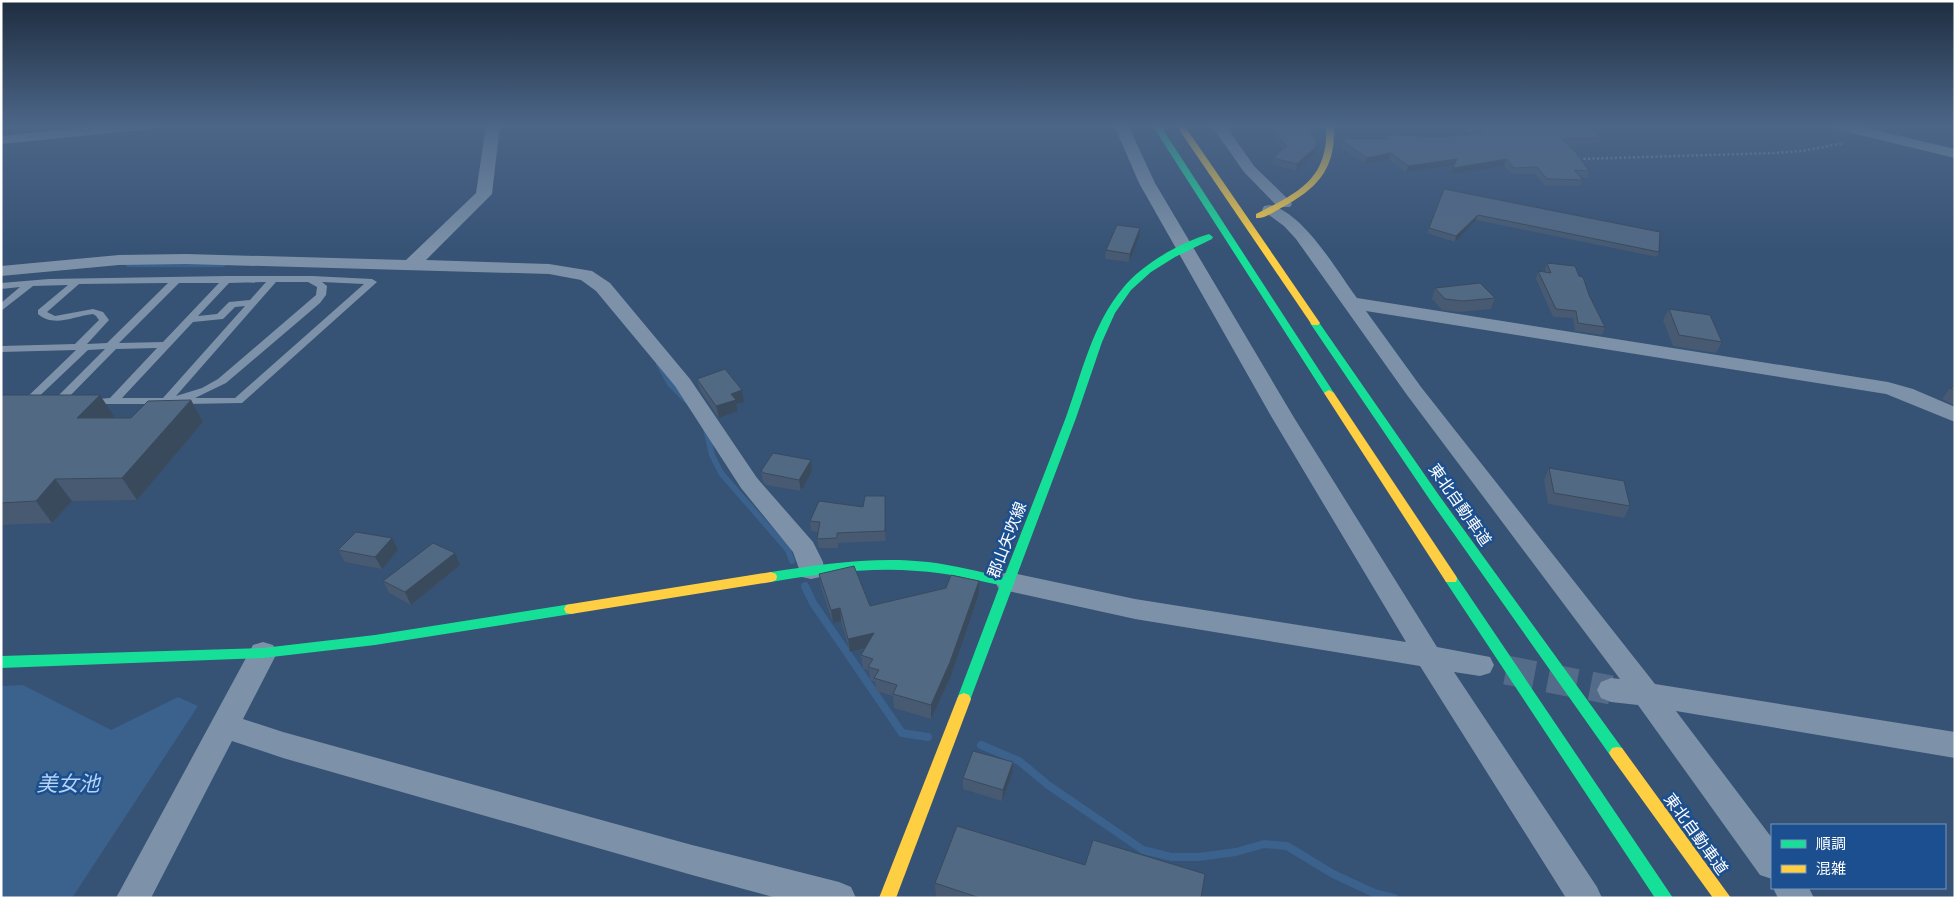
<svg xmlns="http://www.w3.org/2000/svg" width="1956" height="899" font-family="Montserrat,'Noto Sans JP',sans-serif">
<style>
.water{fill:#3b618d}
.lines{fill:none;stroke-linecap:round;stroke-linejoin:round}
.stream-far2{stroke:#3b618d;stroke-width:4.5}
.stream-far1{stroke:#3b618d;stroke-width:6}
.stream{stroke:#3b618d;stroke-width:8}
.street-tunnel{stroke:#546c89;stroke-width:29;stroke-dasharray:29 14;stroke-linecap:butt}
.path{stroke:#7d92a8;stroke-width:2.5;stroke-dasharray:2 2.5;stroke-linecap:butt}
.lane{fill:#7d92a8;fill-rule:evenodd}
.street{fill:#7d92a8;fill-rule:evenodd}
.fast{fill:#16e098;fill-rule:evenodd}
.slow{fill:#ffcf43;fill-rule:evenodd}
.wall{fill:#475a72}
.shaded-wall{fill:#394a5c}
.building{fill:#526984;stroke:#394a5c}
.labels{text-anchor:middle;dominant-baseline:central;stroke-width:5;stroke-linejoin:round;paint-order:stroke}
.street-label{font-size:16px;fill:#fff;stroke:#1b4f8f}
.near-water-label{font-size:21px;font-style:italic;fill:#b5d3f5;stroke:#1b4f8f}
</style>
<rect width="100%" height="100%" fill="#365274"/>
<!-- water -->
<path class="water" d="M23,685l88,45 67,-33 20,9 -126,192h-71v-212z"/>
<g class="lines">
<!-- stream-far2 -->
<path class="stream-far2" d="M128,265h95"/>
<!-- stream-far1 -->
<g class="stream-far1">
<path d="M659,364l11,20 16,16"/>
<path d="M706,429l6,26 9,18 67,77 4,11"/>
</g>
<!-- stream -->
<g class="stream">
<path d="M805,586l8,17 89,130 26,4"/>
<path d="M981,745l38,16 29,24 95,65 28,7h27l38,-5 28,-8 23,2 46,28 41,19 20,5"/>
</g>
<!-- street-tunnel -->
<path class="street-tunnel" d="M1506,670l105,20"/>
<!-- path -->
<g class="path">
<path d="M1462,125l13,10"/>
<path d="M1579,159l195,-6 28,-2 42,-8"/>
</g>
<!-- lane -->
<path class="lane" d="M227,276h85l60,3 5,3 -135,121 -56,1 -5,-2 -15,2h-80l-1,-2 1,-2 24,-2 47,-50 -41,1 -54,55h-8l-1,-2 1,-2 51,-51 -17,1 -58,55 -4,1 -5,-3 55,-53 -75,2v-6l74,-2 24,-24 -3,-4 -3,-2c-19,2 -39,14 -55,0v-4l30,-25 -35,1 -32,25v-8l19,-16 -19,2v-6l48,-4zM266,282l-16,18 -21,2 -12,12 -19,2 31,-33zM276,282h32l9,5 -1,8 -98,84 -16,9 -26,8zM322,282l42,2 -129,114h-40l31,-15 94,-80 6,-8 1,-9zM168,283l-61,60 -20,1 22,-24 -6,-8 -10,-3 -38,7 -8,-4 32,-28zM179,283h40l-56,59 -44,1zM245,306l-82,92h-41l71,-76 30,-3 12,-12z"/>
<!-- street -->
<g class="street">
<path d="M108,125h50l-2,3 -5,1 -150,15v-8z"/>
<path d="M486,125h14l-8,69 -66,66 123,4 43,7 18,12 80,96 67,99 56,64 10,20 1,8 -4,7 -9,2 -9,-2 -9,-25 -52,-64 -66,-102 -79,-95 -15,-11 -32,-6 -363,-10 -67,1 -118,11v-10l118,-11 67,-1 220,6 70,-67z"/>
<path d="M1114,125h14l27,58 138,233 144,231 53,10 4,8 -4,8 -10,3 -26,-4 143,215 5,11h-36l-146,-232 -285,-47 -136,-30 -4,-7 4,-7 9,-3 127,27 271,43 -135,-226 -132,-233z"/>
<path d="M1211,125h14l29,41 36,35 2,3 -2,3h-12l-34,-35z"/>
<path d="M1829,125h25l101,24v9l-124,-30z"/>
<path d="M1270,205c35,9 66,65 87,93l531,84 25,7 42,18v15l-69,-28 -520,-83 55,76 234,297 300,48v26l-279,-47 96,127v41l-12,-4 -122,-170 -27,-3 -10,-4 -4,-8 4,-8 10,-4 9,1 -213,-284 -111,-156 -12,-13 -22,-16 2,-4z"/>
<path d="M263,642l10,3 4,8 -34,66 40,13 409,113 147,37 12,5 5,11h-79l-85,-23 -409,-117 -51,-17 -81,157h-35l137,-253z"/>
<path d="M1773,888h36l5,10h-36z"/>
</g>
<!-- fast -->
<g class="fast">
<path d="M1152,125h8l174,268 -1,2 -4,1 -5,-3z"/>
<path d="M1209,234l4,3 -1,2 -37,18 -24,15 -20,18 -16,23 -13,29 -26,76 -107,285 -5,2 -5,-2 -2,-4 43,-114c-27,-5 -55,-13 -83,-14 -49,-4 -98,3 -146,11l-5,-2 -1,-3 1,-3 5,-2c52,-8 105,-16 157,-10 26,3 51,10 76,15 21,-54 42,-107 62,-160 16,-44 26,-92 57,-129 18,-23 58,-46 86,-54z"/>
<path d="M1315,320l3,1 120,173 184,254 3,5 -3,5 -5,1 -5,-1 -182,-258 -120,-177z"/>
<path d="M1451,574l5,2 217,322h-18l-209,-316 -1,-3 1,-3z"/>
<path d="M571,604l5,1 2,4 -2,4 -5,1 -196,31 -112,13 -262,10v-12l262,-8 112,-13z"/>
</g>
<!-- slow -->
<g class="slow">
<path d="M1176,125h8l136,198 -2,2h-6z"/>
<path d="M1326,125h8c2,44 -16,63 -53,83 -7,4 -17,11 -25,10v-4c43,-22 73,-35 70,-89z"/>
<path d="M1329,390l5,3 122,183 1,3 -1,3h-10l-122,-189z"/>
<path d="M771,572l5,2 1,3 -1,3 -5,2 -200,32 -5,-1 -2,-4 2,-4 5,-1z"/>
<path d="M964,693l5,2 2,4 -75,199h-17l78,-199 2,-4z"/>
<path d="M1617,747l5,1 109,150h-18l-101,-140 -3,-5 3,-5z"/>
</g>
</g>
<!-- wall -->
<g class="wall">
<path d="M1264,125h41l10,28 -19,18 -24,-7 1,-6 9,-9z"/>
<path d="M1471,125h115l15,13 -3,6 -30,1 21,26 -2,7 -7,-1 3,3 -3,6h-35l-10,-12h-23l-8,-8 -53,8 3,-9 -48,7 -17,-12 -24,4 -23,-16 2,-10 41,1 2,-5 52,3 38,-4z"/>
<path d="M1444,189l215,63 -2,5 -181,-37 -21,22 -28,-9z"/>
<path d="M1139,237l-10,25 -24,-3 1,-9z"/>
<path d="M1547,263l32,13 26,51 -3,8 -27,-4 -2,-13 -20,-1 -17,-38 2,-8 7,1v-2z"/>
<path d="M1435,288l60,10 -4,11 -32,3 -17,-2 -10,-11z"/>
<path d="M1669,309l53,33 -6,11 -43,-7 -10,-26z"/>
<path d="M697,379l45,11 2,12 -8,2 2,7 -19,7 -19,-28z"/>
<path d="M1955,386v20l-13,-7 8,-11z"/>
<path d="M1,395l113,21 -2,2h19l60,-18 12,22 -66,78 -65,1 -20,22 -51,2z"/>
<path d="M811,460l1,11 -11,20 -35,-6 -3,-3 -2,-11z"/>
<path d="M1549,468l81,38 -6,12 -76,-14 -4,-24z"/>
<path d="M885,496l1,45 -48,2v5h-19l-2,-9 1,-7 -7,-1 -1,-10 53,-14z"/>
<path d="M338,550h60l-16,19 -37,-7z"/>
<path d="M460,565l-49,40 -22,-12 -6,-12z"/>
<path d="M819,574l51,32 109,-25v13l-28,82 -20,43 -37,-11 -1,-12 -17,-5 -1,-9 -5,-2 -1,-10 -6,-1 -2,-14 4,-6 -15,3 -9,-31 -8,2 -12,-36z"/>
<path d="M1013,762l-1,12 -10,27 -39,-12v-11z"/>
<path d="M1085,865l116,33h-265l-1,-15z"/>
</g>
<!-- shaded-wall -->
<g class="shaded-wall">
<path d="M1316,147l-1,6 -19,18 1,-7z"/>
<path d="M1391,153l-2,7 -24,4 2,-6z"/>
<path d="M1457,159l-2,6 -49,7 2,-6z"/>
<path d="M1507,159l-3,7 -53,8 2,-6z"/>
<path d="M1478,215l-2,5 -21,22 1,-6z"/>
<path d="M1140,228l-1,9 -10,25 1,-8z"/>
<path d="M742,390l2,12 -8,2 2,7 -19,7 -3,-12 15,-12z"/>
<path d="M100,395l14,21 -22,24 -15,-22z"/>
<path d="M191,400l12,22 -66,78 -15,-22z"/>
<path d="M811,460l1,11 -11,20 -2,-11z"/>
<path d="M55,479l17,22 -20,22 -16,-22z"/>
<path d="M885,496v10l1,35 -1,-10z"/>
<path d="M392,538l6,12 -16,19 -7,-12z"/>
<path d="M455,553l5,12 -49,40 -6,-13z"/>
<path d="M979,581v13l-28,82 -20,43v-14z"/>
<path d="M840,608l1,13 -8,2 -2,-13z"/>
<path d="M874,633l1,13 -25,6 -2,-13z"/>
<path d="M1013,762l-1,12 -10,27 1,-11z"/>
</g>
<!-- building -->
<g class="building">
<path d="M1270,125h35l11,13v9l-19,17 -24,-6 13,-12z"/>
<path d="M1478,125h108l15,13 -39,1 15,15 12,17 -15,-1 9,10 -36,-1 -10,-12 -23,1 -7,-9 -54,9 4,-9 -49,7 -17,-13 -24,5 -23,-16v-4l45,1 -2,-5 52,3 45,-5z"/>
<path d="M1444,189l216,43 -1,20 -181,-37 -22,21 -27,-8z"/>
<path d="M1117,225l23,3 -10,26 -24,-4z"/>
<path d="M1547,263l28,3 4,10 4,1 6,18 16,32 -27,-4 -2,-12 -20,-2 -18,-38 13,2z"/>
<path d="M1480,283l15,15 -32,3 -18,-2 -10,-11z"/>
<path d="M1669,309l41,6 12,27 -43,-7z"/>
<path d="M725,369l17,21 -11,4 5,6 -20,6 -19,-27z"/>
<path d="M1955,386v4l-5,-2z"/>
<path d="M1,395h99l-23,23h54l17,-17 43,-1 -69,78 -67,1 -19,22 -35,2z"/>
<path d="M773,453l38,7 -12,20 -35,-7 -3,-2z"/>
<path d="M1549,468l75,13 6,25 -76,-13z"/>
<path d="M865,496h20v35l-48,2v5l-20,1 3,-17 -10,-1 9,-20 44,6z"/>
<path d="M356,532l36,6 -17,19 -37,-7z"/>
<path d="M433,543l22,10 -50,39 -22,-11z"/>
<path d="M854,566l16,40 76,-18 5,-13 28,6 -29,81 -19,43 -38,-11 4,-9 -23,-7 5,-8 -11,-3 5,-8 -12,-4 13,-22 -26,6 -8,-31 -9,2 -12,-36z"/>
<path d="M973,751l40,11 -10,28 -40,-12z"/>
<path d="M957,826l128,39 8,-25 112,34 -4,24h-221l-45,-15z"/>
</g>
<!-- sky -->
<linearGradient id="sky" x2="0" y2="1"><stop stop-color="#1e2d40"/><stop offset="0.5" stop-color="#4c6688"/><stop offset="1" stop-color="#4c6688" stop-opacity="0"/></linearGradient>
<rect width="1956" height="251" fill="url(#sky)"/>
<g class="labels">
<!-- street labels -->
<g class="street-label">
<text transform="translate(1460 505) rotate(55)">東北自動車道</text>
<text transform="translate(1007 540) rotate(-69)">郡山矢吹線</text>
<text transform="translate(1696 834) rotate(54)">東北自動車道</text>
</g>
<!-- near-water labels -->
<g class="near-water-label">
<text x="68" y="783">美女池</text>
</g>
</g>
<!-- border -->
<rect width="1956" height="899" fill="none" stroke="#ffffff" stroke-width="5"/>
<!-- legend -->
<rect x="1771" y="824" width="175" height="65" fill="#1b4f8f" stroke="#7695bc"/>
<rect x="1781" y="840" width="25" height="8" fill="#16e098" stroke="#7695bc"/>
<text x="1816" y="849" font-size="15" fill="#ffffff">順調</text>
<rect x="1781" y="865" width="25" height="8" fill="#ffcf43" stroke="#7695bc"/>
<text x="1816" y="874" font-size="15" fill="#ffffff">混雑</text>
</svg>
